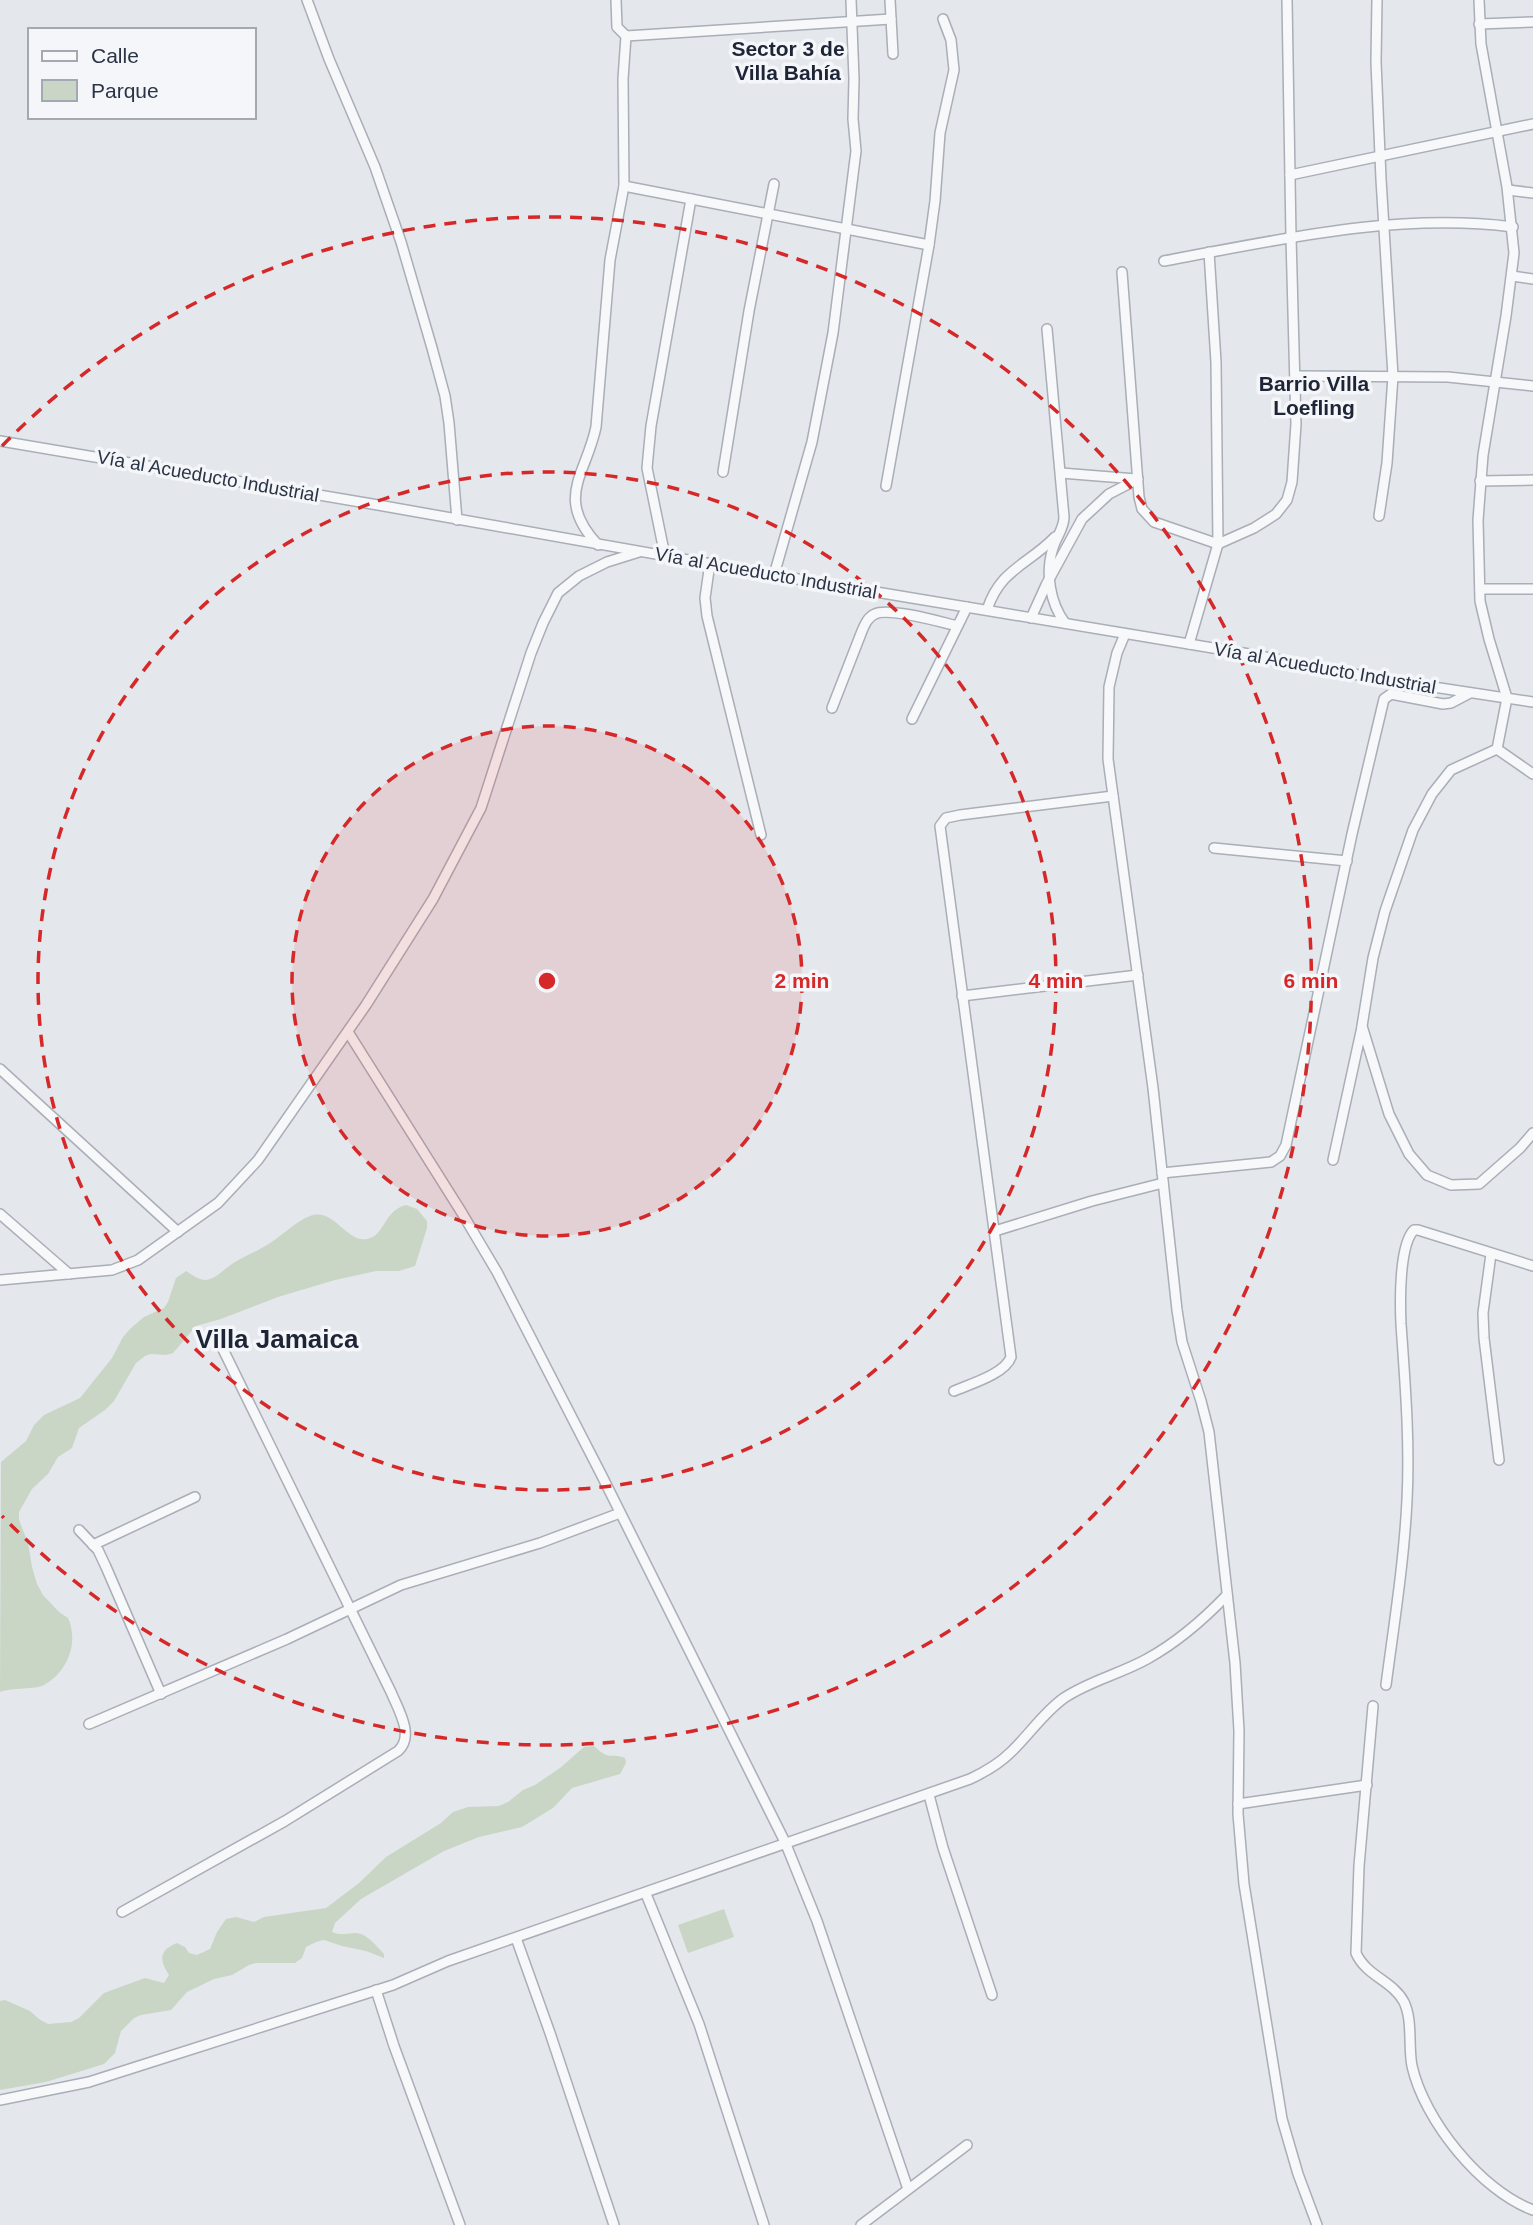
<svg xmlns="http://www.w3.org/2000/svg" width="1533" height="2225" font-family="Helvetica,sans-serif">
<style>
.green{fill:#c9d6c5}
.lines{fill:none;stroke-linecap:round;stroke-linejoin:round}
.street-casing{stroke:#a9aeb7;stroke-width:12}
.street{stroke:#f7f8fa;stroke-width:9}
.ring{fill:none;stroke:#d62828;stroke-width:3.5;stroke-dasharray:12 9}
.labels{text-anchor:middle;dominant-baseline:central;stroke-width:7;stroke-linejoin:round;paint-order:stroke}
.street-label{font-size:19px;fill:#2b3445;stroke:#f4f6f9}
.neighbourhood-label{font-size:21px;font-weight:bold;fill:#1d2536;stroke:#f4f6f9}
.district-label{font-size:26px;font-weight:bold;fill:#1d2536;stroke:#f4f6f9}
.centre{fill:#d62828;stroke:#f4f6f9;stroke-width:3.5}
.ring-label{font-size:21px;text-anchor:middle;font-weight:bold;fill:#d62828;stroke:#f4f6f9;stroke-width:7;stroke-linejoin:round;paint-order:stroke}
</style>
<rect width="100%" height="100%" fill="#e4e7ec"/>
<!-- green -->
<g class="green">
<path d="M406,1205l11,4 10,12v7l-12,38 -16,5h-23l-41,9 -57,17 -57,22 -25,7 -23,27 -7,2 -15,-1 -6,2 -9,7 -22,38 -9,9 -26,18 -7,20 -14,9 -10,17 -16,15 -13,23v8l9,23 4,24 5,17 6,11 16,17 9,6c11,24 0,54 -24,67 -9,5 -31,2 -44,7l1,-230 25,-21 8,-16 10,-10 36,-17 32,-40 11,-21 8,-9 13,-11 20,-9 4,-6 8,-24 10,-7c5,3 13,9 19,9 10,0 19,-11 27,-16 13,-8 26,-13 38,-21 13,-8 26,-22 40,-27 24,-9 36,27 57,23 19,-4 16,-28 39,-34z"/>
<path d="M594,1746c17,16 14,6 31,12l1,5 -6,11 -48,14 -19,20 -31,19 -43,10 -35,14 -83,48 -26,24 -3,9c9,4 15,1 24,1 12,1 20,13 28,21v4l-18,-7 -24,-5 -18,-6 -8,2 -10,5 -4,11 -7,5h-39l-7,2 -17,10 -18,4 -27,13 -16,18 -30,5 -7,3 -13,13 -6,22 -11,11 -58,18 -46,8v-89l5,-1 25,11 9,8 9,5 23,-2 8,-4 25,-25 8,-3 33,-12 19,5 5,-8c-10,-15 -10,-25 8,-32l8,4 4,6 8,2 13,-6 7,-17 9,-13 10,-2 18,5 10,-5 62,-9 33,-25 27,-26 55,-34 12,-11 15,-5 31,-1 9,-4 15,-12 12,-5 25,-17 24,-21z"/>
<path d="M724,1909l10,28 -46,16 -10,-28z"/>
</g>
<g class="lines">
<!-- street casing -->
<g class="street-casing">
<g id="street">
<path d="M307,0l22,59 46,108 26,75 31,106 13,48 4,27 8,97"/>
<path d="M890,0l3,54"/>
<path d="M1377,0l-1,62 5,117 12,197 -6,87 -8,53"/>
<path d="M1479,0l2,44 26,143 7,66 -8,63 -23,139 -5,65 2,81 9,38 18,59 -10,51"/>
<path d="M1479,24l54,-2"/>
<path d="M626,36l265,-17"/>
<path d="M1290,175l243,-51"/>
<path d="M624,186l305,59"/>
<path d="M1508,190l25,3"/>
<path d="M1164,261c114,-21 232,-49 349,-34"/>
<path d="M1122,272l17,225 3,12 12,13 64,22 36,-16 22,-14 11,-14 5,-18 4,-58 -5,-187 -4,-237"/>
<path d="M1512,276l21,3"/>
<path d="M1047,329l17,188c0,12 -8,20 -11,31 -8,25 -3,55 12,75"/>
<path d="M1296,376l152,1 85,9"/>
<path d="M0,441l378,64 396,70 481,80 119,23 159,24"/>
<path d="M723,472l26,-161 25,-127"/>
<path d="M1061,473l75,6"/>
<path d="M1480,481l53,-1"/>
<path d="M886,486l43,-241 6,-44 5,-68 14,-63 -3,-30 -8,-21"/>
<path d="M598,545c-44,-47 -12,-70 -2,-118l14,-167 14,-74 -1,-107 3,-43 -9,-9 -1,-27"/>
<path d="M665,556l-18,-88 4,-42 40,-227"/>
<path d="M710,563l-5,35 2,18 54,219"/>
<path d="M774,575l38,-133 21,-109 23,-182 -3,-32 1,-40 -3,-79"/>
<path d="M1480,589h53"/>
<path d="M987,610c13,-41 41,-45 68,-73"/>
<path d="M1031,618l15,-33 36,-66 27,-25 29,-15"/>
<path d="M1125,634l-8,19 -8,34 -1,72 45,329 24,222 5,32 19,59 8,31 26,231 4,68 -1,83 6,70 38,235 16,55 19,51"/>
<path d="M1189,644l29,-100 -2,-182 -7,-110"/>
<path d="M832,708l30,-77c3,-7 6,-14 13,-17 14,-7 66,8 82,12"/>
<path d="M912,719l55,-112"/>
<path d="M1497,749l-46,21 -19,24 -19,36 -28,81 -12,47 -11,68 27,88 20,40 18,21 24,10 28,-1 41,-36 13,-15"/>
<path d="M1497,749l36,25"/>
<path d="M1214,848l133,13"/>
<path d="M962,996l176,-21"/>
<path d="M348,1032l114,181 35,59 104,202 184,368 32,79 91,268"/>
<path d="M0,1069l178,163"/>
<path d="M1333,1160l29,-133"/>
<path d="M1162,1173l109,-11 9,-6 6,-11 66,-311 32,-135 7,-5 52,10 8,-1 19,-10"/>
<path d="M0,1214l69,60"/>
<path d="M995,1231l97,-30 71,-18"/>
<path d="M1491,1254l-8,59 1,25 15,122"/>
<path d="M0,1280l112,-10 26,-10 80,-57 40,-43 108,-155 67,-106 48,-91 50,-155 12,-30 15,-30 21,-17 28,-14 32,-10"/>
<path d="M954,1391c16,-7 51,-17 57,-34l-71,-531 6,-8 14,-3 153,-19"/>
<path d="M79,1530l19,20 8,17 55,127"/>
<path d="M93,1545l102,-48"/>
<path d="M1386,1685c8,-61 18,-123 21,-185 3,-59 -2,-118 -6,-176 -1,-22 -2,-79 13,-94h4l115,36"/>
<path d="M1373,1706l-14,160 -3,87c10,23 37,28 48,49 9,19 4,44 8,64 12,54 69,125 121,144"/>
<path d="M89,1724l198,-85 114,-54 139,-42 80,-30"/>
<path d="M929,1795l14,53 49,147"/>
<path d="M1238,1804l129,-19"/>
<path d="M646,1894l53,130 65,201"/>
<path d="M122,1912l163,-91 113,-70c17,-15 0,-42 -7,-59l-175,-357"/>
<path d="M516,1938l34,95 64,192"/>
<path d="M376,1990l18,56 66,179"/>
<path d="M0,2100l89,-18 50,-16 254,-81 55,-24 522,-182c15,-7 29,-15 41,-27 18,-17 32,-39 53,-54 25,-17 56,-24 83,-39 29,-16 57,-40 80,-64"/>
<path d="M861,2225l106,-80"/>
</g>
</g>
<!-- street -->
<use href="#street" class="street"/>
</g>
<!-- distance rings -->
<circle cx="547" cy="981" r="255" fill="#d62828" fill-opacity=".12"/>
<g class="ring">
<circle cx="547" cy="981" r="255"/>
<circle cx="547" cy="981" r="509"/>
<path d="M2 446A764 764 0 1 1 2 1516"/>
</g>
<g class="labels">
<!-- street labels -->
<g class="street-label">
<text transform="translate(208 476) rotate(10)">Vía al Acueducto Industrial</text>
<text transform="translate(766 573) rotate(10)">Vía al Acueducto Industrial</text>
<text transform="translate(1325 668) rotate(10)">Vía al Acueducto Industrial</text>
</g>
<!-- neighbourhood labels -->
<g class="neighbourhood-label">
<text x="788" y="48">Sector 3 de<tspan x="788" dy="24">Villa Bahía</tspan></text>
<text x="1314" y="383">Barrio Villa<tspan x="1314" dy="24">Loefling</tspan></text>
</g>
<!-- district labels -->
<g class="district-label">
<text x="277" y="1339">Villa Jamaica</text>
</g>
</g>
<circle cx="547" cy="981" r="10" class="centre"/>
<g class="ring-label">
<text x="802" y="988">2 min</text>
<text x="1056" y="988">4 min</text>
<text x="1311" y="988">6 min</text>
</g>
<!-- legend -->
<rect x="28" y="28" width="228" height="91" fill="#f4f6f9" stroke="#a4a8b1" stroke-width="2"/>
<rect x="42" y="51" width="35" height="10" fill="#f7f8fa" stroke="#a4a8b1" stroke-width="2"/>
<text x="91" y="63" font-size="21" fill="#2b3445">Calle</text>
<rect x="42" y="80" width="35" height="21" fill="#c9d6c5" stroke="#a4a8b1" stroke-width="2"/>
<text x="91" y="98" font-size="21" fill="#2b3445">Parque</text>
</svg>
